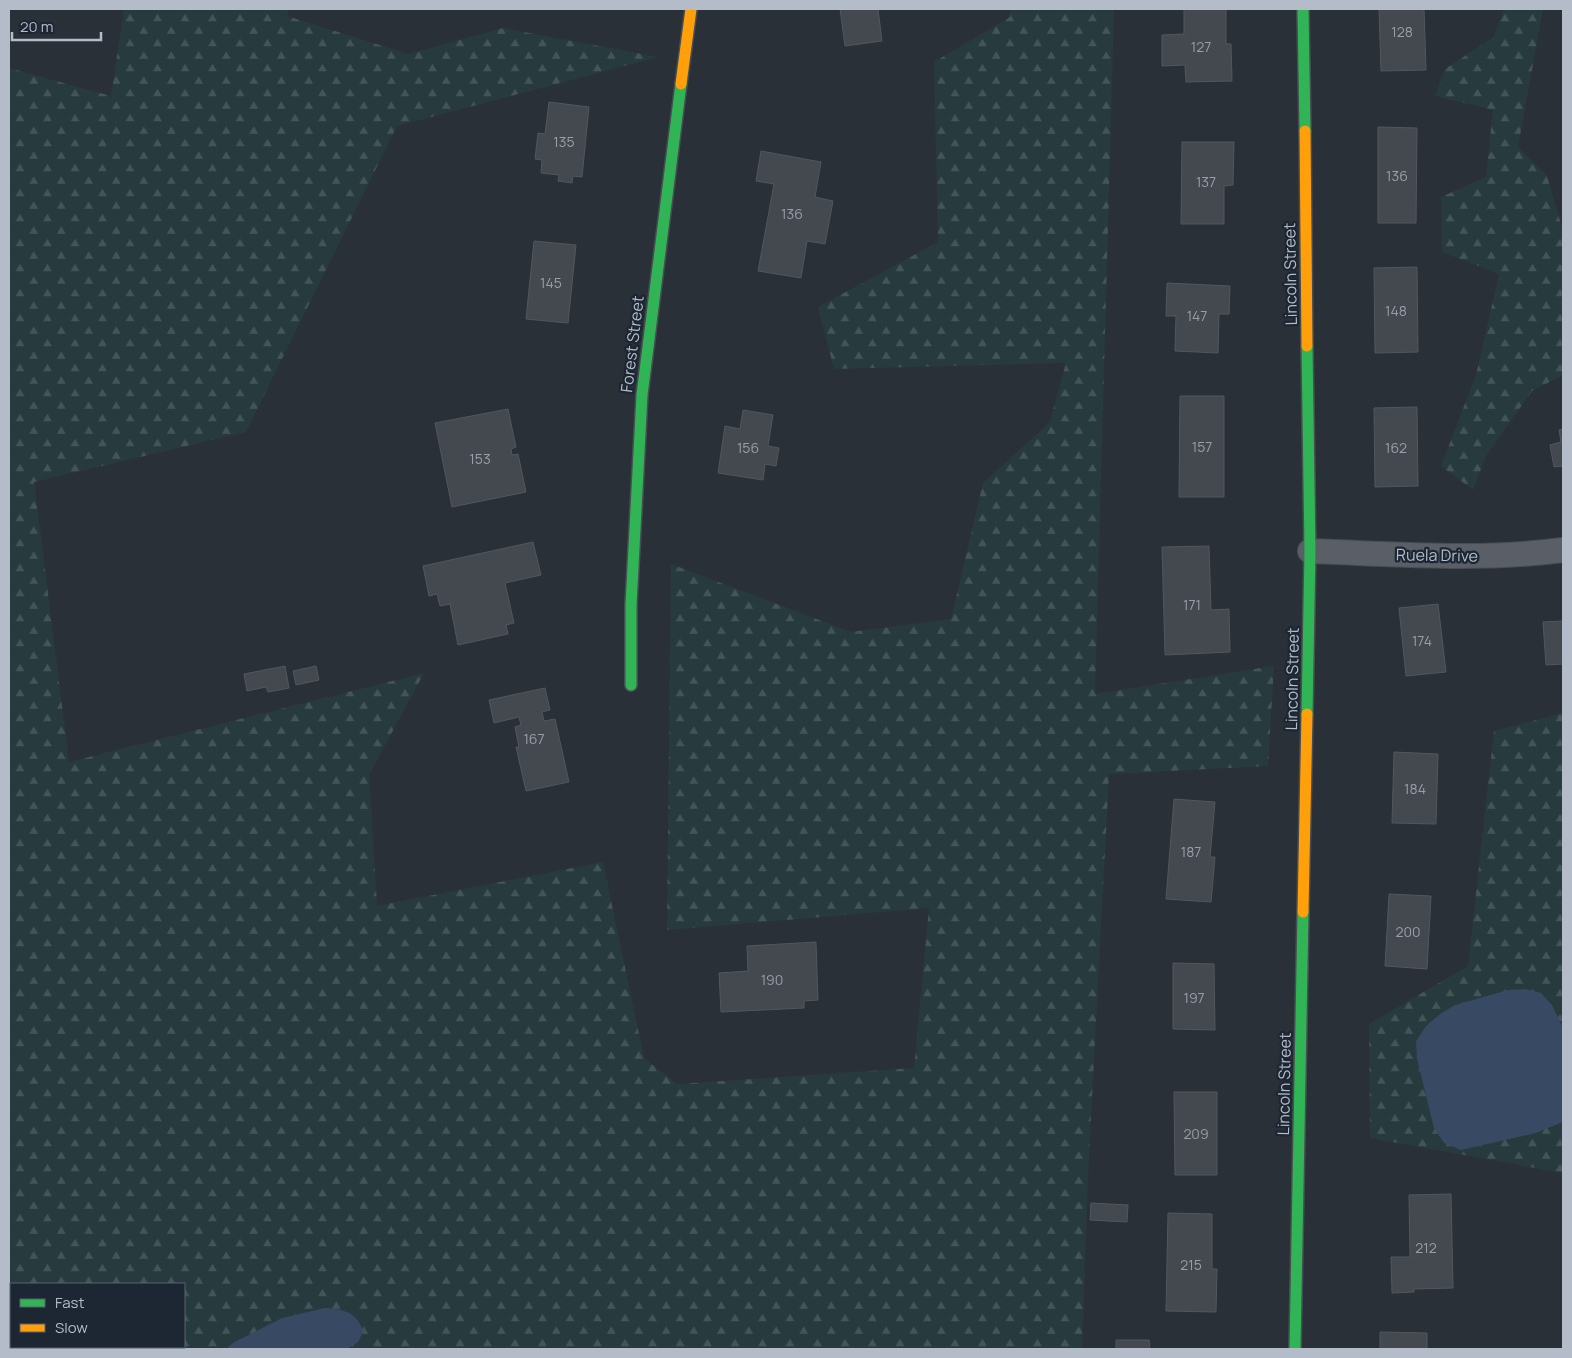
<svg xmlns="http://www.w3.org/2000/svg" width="1572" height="1358" font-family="Manrope,sans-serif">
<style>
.forest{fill:url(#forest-firs);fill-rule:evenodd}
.water{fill:#384963}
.building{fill:#444950;stroke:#52575f}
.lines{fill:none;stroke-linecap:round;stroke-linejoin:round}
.street-casing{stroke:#484c53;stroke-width:26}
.fast-casing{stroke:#484c53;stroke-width:14}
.slow-casing{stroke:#484c53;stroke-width:14}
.street{stroke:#5a5e66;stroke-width:24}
.fast{stroke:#30b455;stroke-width:11}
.slow{stroke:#ff9f0a;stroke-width:11}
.labels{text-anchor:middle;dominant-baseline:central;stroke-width:4.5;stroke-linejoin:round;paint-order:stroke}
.number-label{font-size:14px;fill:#989fab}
.street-label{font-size:16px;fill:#b4bcc9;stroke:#1d2633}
</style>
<defs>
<pattern id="forest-firs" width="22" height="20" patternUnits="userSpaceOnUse" patternTransform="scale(1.25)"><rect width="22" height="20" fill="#273a3e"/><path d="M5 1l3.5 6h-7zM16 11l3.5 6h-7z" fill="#445559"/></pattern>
</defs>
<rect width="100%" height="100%" fill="#2a3038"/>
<!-- forest -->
<g class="forest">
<path d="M124,9h165l-2,7 121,38 95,-26 155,29 -261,69 -151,306 -212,50 35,280 355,-89 -55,102 8,131 226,-44 41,196 33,26 237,-16 15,-160 -262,22 4,-366 180,68 100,-13 32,-136 67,-61 16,-59 -232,6 -16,-62 120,-65 -4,-180 76,-45v-8h104l-19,685 179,-28 -6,100 -159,8 -21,401 -6,174h-1073v-1281l102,28zM11,1284h173v63h-173z"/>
<path d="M1504,9h39l-25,138 29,29 16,55v144l-31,16 -46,65 -13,34 -32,-24 35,-91 23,-101 -57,-22 -1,-55 45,-20 7,-67 -58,-14 10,-27 49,-32z"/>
<path d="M1563,713v460l-193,-35 -1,-114 99,-58 26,-235z"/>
</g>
<!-- water -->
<g class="water">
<path d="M1525,989l16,4 11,12 11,23v94l-27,11 -75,17 -17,-7 -10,-15 -17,-69 -1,-18 10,-15 14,-12 15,-9 53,-15z"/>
<path d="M325,1308c19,1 33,5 38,24l-5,10 -11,7h-121l7,-6 49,-25z"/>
</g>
<!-- building -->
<g class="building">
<path d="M840,9h38l4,32 -37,5z"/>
<path d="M1184,9h42v35h5l1,37 -46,1 -1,-17 -23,1v-31l22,-1z"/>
<path d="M1379,9h45l2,61 -45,1z"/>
<path d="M549,102l40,5 -7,70 -9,-1 -1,7 -14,-2 1,-6 -18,-2 1,-13 -7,-1 3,-26 7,1z"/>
<path d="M1378,127l39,1 -1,95h-38z"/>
<path d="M1182,142h52l-1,43 -9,1v38h-43z"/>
<path d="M761,151l60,11 -6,35 18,4 -8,43 -18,-3 -6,37 -43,-7 16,-87 -18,-3z"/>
<path d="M534,241l42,4 -8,78 -42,-4z"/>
<path d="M1417,267l1,85 -43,1 -1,-85z"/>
<path d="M1167,283l63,3 -1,28h-10l-1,39 -43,-2 1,-35h-10z"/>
<path d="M1180,396h44v101h-45z"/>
<path d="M1417,407l1,79 -43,1 -1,-79z"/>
<path d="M508,409l8,38 -5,2 1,6 6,-1 8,38 -74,15 -17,-84z"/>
<path d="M743,410l30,5 -5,31 11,2 -3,18 -11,-2 -2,16 -45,-7 7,-47 15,3z"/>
<path d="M1563,429v37l-9,1 -4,-22 11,-3 -2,-12z"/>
<path d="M533,542l8,33 -36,8 9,40 -8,2 2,9 -50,11 -8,-41 -10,2 -3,-12 -8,2 -6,-30z"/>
<path d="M1209,546l2,64 18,-1 1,43 -65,3 -3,-108z"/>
<path d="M1438,604l8,68 -40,4 -7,-68z"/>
<path d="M1563,621v43l-17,1 -3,-43z"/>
<path d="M285,666l4,22 -21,4 -2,-5 -19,4 -3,-17z"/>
<path d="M316,666l3,14 -23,5 -3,-14z"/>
<path d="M545,688l5,22 -8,2 2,9 11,-2 14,63 -43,9 -10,-44h3l-4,-20 6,-2 -2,-8 -25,6 -5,-23z"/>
<path d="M1394,752l44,2 -2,70 -44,-1z"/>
<path d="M1174,799l41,3 -5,55h5l-4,45 -45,-3z"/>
<path d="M1389,894l42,2 -4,73 -42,-3z"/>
<path d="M816,942l2,58 -14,1v7l-83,4 -2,-39 29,-2 -1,-25z"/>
<path d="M1173,963l41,1 1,66 -42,-1z"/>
<path d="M1174,1092h43v83h-42z"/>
<path d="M1451,1194l2,94 -39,1v3l-22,1 -1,-36h19l-1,-62z"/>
<path d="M1091,1203l37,2 -1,17 -37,-2z"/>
<path d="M1168,1213l44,1v55h5l-1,43 -50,-1z"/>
<path d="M1380,1332l47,1v16h-47z"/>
<path d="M1116,1340h33l1,9h-34z"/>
</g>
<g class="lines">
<!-- street casing -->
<g class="street-casing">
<path id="street" d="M1310,551c85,3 169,10 253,-1"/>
</g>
<!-- fast casing -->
<g class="fast-casing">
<g id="fast">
<path d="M1303,9l2,122"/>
<path d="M631,685v-80l11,-210 39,-311"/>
<path d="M1307,714l3,-163 -3,-205"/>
<path d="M1295,1349l8,-437"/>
</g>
</g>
<!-- slow casing -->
<g class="slow-casing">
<g id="slow">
<path d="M681,84l10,-75"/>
<path d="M1305,131l2,215"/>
<path d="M1303,912l4,-198"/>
</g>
</g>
<!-- street -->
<use href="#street" class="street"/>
<!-- fast -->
<use href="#fast" class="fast"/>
<!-- slow -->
<use href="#slow" class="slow"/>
</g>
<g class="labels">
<!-- number labels -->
<g class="number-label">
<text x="1402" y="31">128</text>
<text x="1201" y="46">127</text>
<text x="564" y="141">135</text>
<text x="1397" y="175">136</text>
<text x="1206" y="181">137</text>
<text x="792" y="213">136</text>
<text x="551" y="282">145</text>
<text x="1396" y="310">148</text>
<text x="1197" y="315">147</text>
<text x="1202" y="446">157</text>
<text x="748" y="447">156</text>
<text x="1396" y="447">162</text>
<text x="480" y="458">153</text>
<text x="1192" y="604">171</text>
<text x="1422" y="640">174</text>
<text x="534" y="738">167</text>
<text x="1415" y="788">184</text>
<text x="1191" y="851">187</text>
<text x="1408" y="931">200</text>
<text x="772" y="979">190</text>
<text x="1194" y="997">197</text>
<text x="1196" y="1133">209</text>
<text x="1426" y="1247">212</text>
<text x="1191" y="1264">215</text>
</g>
<!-- street labels -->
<g class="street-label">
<text transform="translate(1290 274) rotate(-91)">Lincoln Street</text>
<text transform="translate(632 344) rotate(-83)">Forest Street</text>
<text transform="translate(1437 555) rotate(1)">Ruela Drive</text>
<text transform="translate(1292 679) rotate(-89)">Lincoln Street</text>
<text transform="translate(1284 1084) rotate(-89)">Lincoln Street</text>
</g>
</g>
<!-- border -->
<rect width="1572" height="1358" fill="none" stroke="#b4bcc9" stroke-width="20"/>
<!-- legend -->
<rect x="10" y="1283" width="175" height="65" fill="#1d2633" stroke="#59626f"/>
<rect x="20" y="1299" width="25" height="8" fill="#30b455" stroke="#59626f"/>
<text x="55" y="1308" font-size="15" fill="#b4bcc9">Fast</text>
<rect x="20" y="1324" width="25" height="8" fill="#ff9f0a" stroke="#59626f"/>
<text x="55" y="1333" font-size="15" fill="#b4bcc9">Slow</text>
<!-- scale -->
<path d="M12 32v8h89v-8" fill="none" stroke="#b4bcc9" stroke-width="2.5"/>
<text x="20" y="32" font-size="15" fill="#b4bcc9" stroke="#1d2633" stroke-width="4" paint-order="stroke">20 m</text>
</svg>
